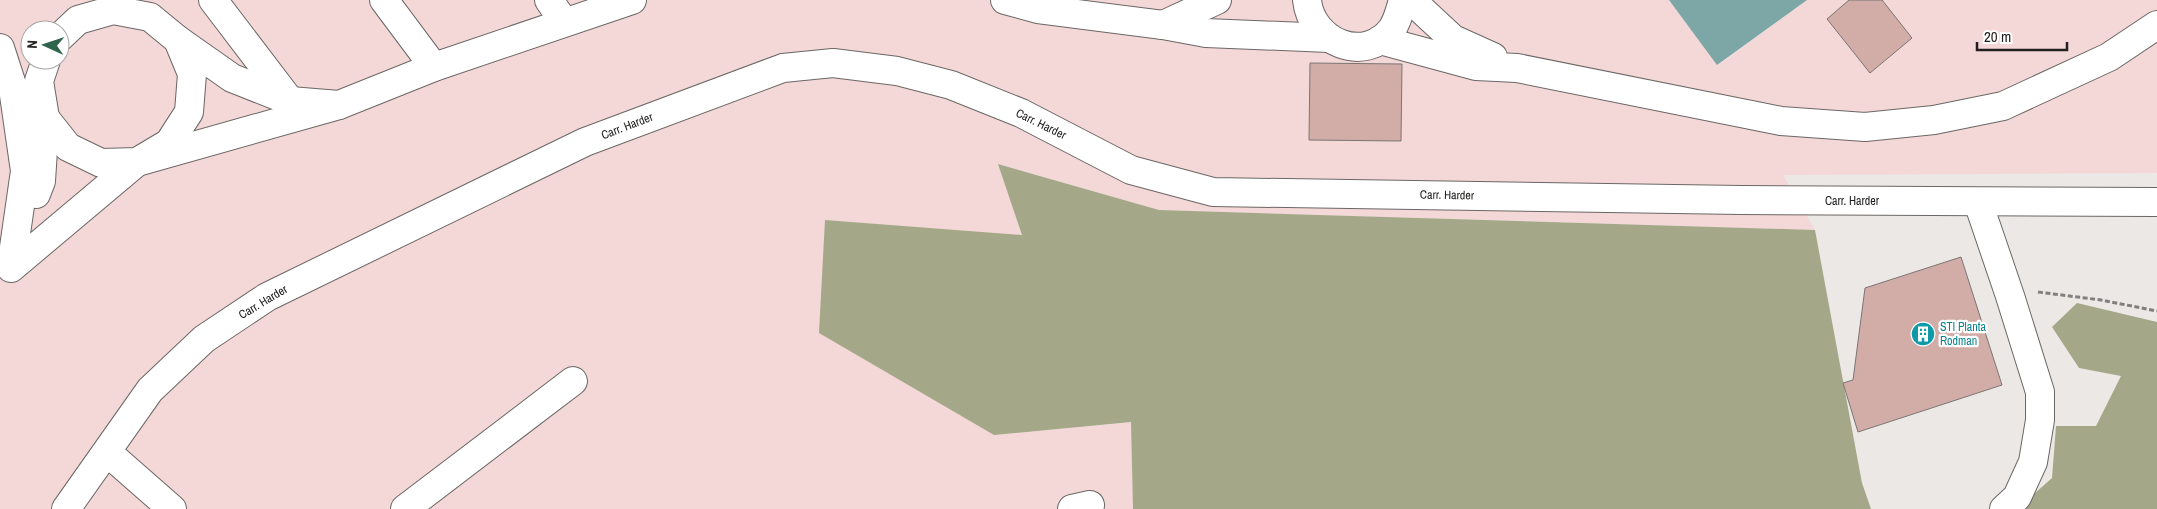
<svg xmlns="http://www.w3.org/2000/svg" width="2157" height="509" font-family="'Archivo Narrow',sans-serif">
<style>
.industrial{fill:#f3d8d7;fill-rule:evenodd}
.forest{fill:#a4a888}
.water{fill:#7da6a7}
.building{fill:#d2ada8;stroke:#7a7574}
.lines{fill:none;stroke-linecap:round;stroke-linejoin:round}
.minor-casing{stroke:#6b6765;stroke-width:30}
.path{stroke:#82807e;stroke-width:3;stroke-dasharray:5 2.5;stroke-linecap:butt}
.minor{stroke:#fff;stroke-width:28}
.labels{text-anchor:middle;dominant-baseline:central;stroke-width:4.5;stroke-linejoin:round;paint-order:stroke}
.street-label{font-size:12px;fill:#21201f;stroke:#fff}
.culture-label{font-size:12px;fill:#0d838f;stroke:#fff;text-anchor:start}
</style>
<rect width="100%" height="100%" fill="#ece8e5"/>
<!-- industrial -->
<path class="industrial" d="M0,0h1669l49,65 89,-65h350v173l-374,2 32,55 -656,-20 -160,-46 23,72 -197,-16 169,215 138,-13 1,87h-1133zM30,30h30v30h-30z"/>
<!-- forest -->
<g class="forest">
<path d="M998,164l161,46 656,20 47,253 9,26h-738l-2,-87 -137,13 -175,-102 6,-113 197,15z"/>
<path d="M2077,303l80,19v187h-140l35,-31 4,-52h40l25,-50 -42,-8 -27,-41z"/>
</g>
<!-- water -->
<path class="water" d="M1669,0h138l-90,65z"/>
<!-- building -->
<g class="building">
<path d="M1849,0h33l30,38 -42,35 -43,-54z"/>
<path d="M1310,63l92,1 -1,77 -92,-1z"/>
<path d="M1961,257l41,128 -144,47 -15,-49 10,-3 12,-92z"/>
</g>
<g class="lines">
<!-- minor casing -->
<g class="minor-casing">
<g id="minor">
<path d="M213,0l77,101"/>
<path d="M384,0l50,67"/>
<path d="M549,0l15,22"/>
<path d="M1005,0l33,9 125,16 43,8 123,5"/>
<path d="M1307,0c4,42 58,65 85,29 6,-9 8,-19 11,-29"/>
<path d="M1411,0l42,39 40,18"/>
<path d="M1163,25l54,-25"/>
<path d="M178,40l54,38 58,23 49,4 95,-38 198,-67"/>
<path d="M1380,40l96,26 41,2 264,53 84,6 69,-7 69,-14 106,-49 48,-32"/>
<path d="M0,48l13,40 12,83 -14,97 126,-106 202,-57"/>
<path d="M45,118l23,29 33,16 36,-1 32,-19 20,-31 3,-38 -14,-34 -28,-23 -37,-7 -35,10 -18,17"/>
<path d="M36,194l5,-13 4,-63 -6,-37 7,-21"/>
<path d="M1978,202l32,94 30,96v28l-7,42 -16,35 -13,12"/>
<path d="M107,452l65,57"/>
<path d="M66,509l84,-119 54,-51 63,-42 318,-155 198,-74 50,-5 64,8 54,14 70,28 110,57 82,22 528,8 416,2"/>
<path d="M405,509l168,-128"/>
<path d="M1072,509l18,-4"/>
</g>
</g>
<!-- path -->
<path class="path" d="M2038,292l63,8 56,11"/>
<!-- minor -->
<use href="#minor" class="minor"/>
</g>
<!-- icons -->
<defs>
<g id="building-disc" transform="scale(1.25)"><circle r="9.5" fill="#0f9aa8" stroke="#fff"/><path d="M-4-6H4V6H1V3H-1V6H-4ZM-2.5-4.3h1.7v1.8h-1.7ZM.8-4.3h1.7v1.8H.8ZM-2.5-1h1.7V.8h-1.7ZM.8-1h1.7V.8H.8Z" fill="#fff"/></g>
</defs>
<g fill-rule="evenodd">
<use href="#building-disc" x="1923" y="334"/>
</g>
<g class="labels">
<!-- street labels -->
<g class="street-label">
<text transform="translate(1041 124) rotate(26)">Carr. Harder</text>
<text transform="translate(627 126) rotate(-21)">Carr. Harder</text>
<text transform="translate(1447 195) rotate(1)">Carr. Harder</text>
<text x="1852" y="201">Carr. Harder</text>
<text transform="translate(263 302) rotate(-31)">Carr. Harder</text>
</g>
<!-- culture labels -->
<g class="culture-label">
<text x="1940" y="327">STI Planta<tspan x="1940" dy="14">Rodman</tspan></text>
</g>
</g>
<!-- north arrow -->
<g transform="translate(45 45) rotate(273)"><circle r="24" fill="#ffffff" stroke="#a6a6a5"/>
<path d="M0-4L9 19L0 12L-9 19Z" fill="#2e654c"/>
<text y="-8" font-size="14" font-weight="bold" text-anchor="middle" fill="#21201f">N</text>
</g>
<!-- scale -->
<path d="M1977 42v8h90v-8" fill="none" stroke="#21201f" stroke-width="2.5"/>
<text x="1984" y="42" font-size="15" fill="#21201f" stroke="#ffffff" stroke-width="4" paint-order="stroke">20 m</text>
</svg>
